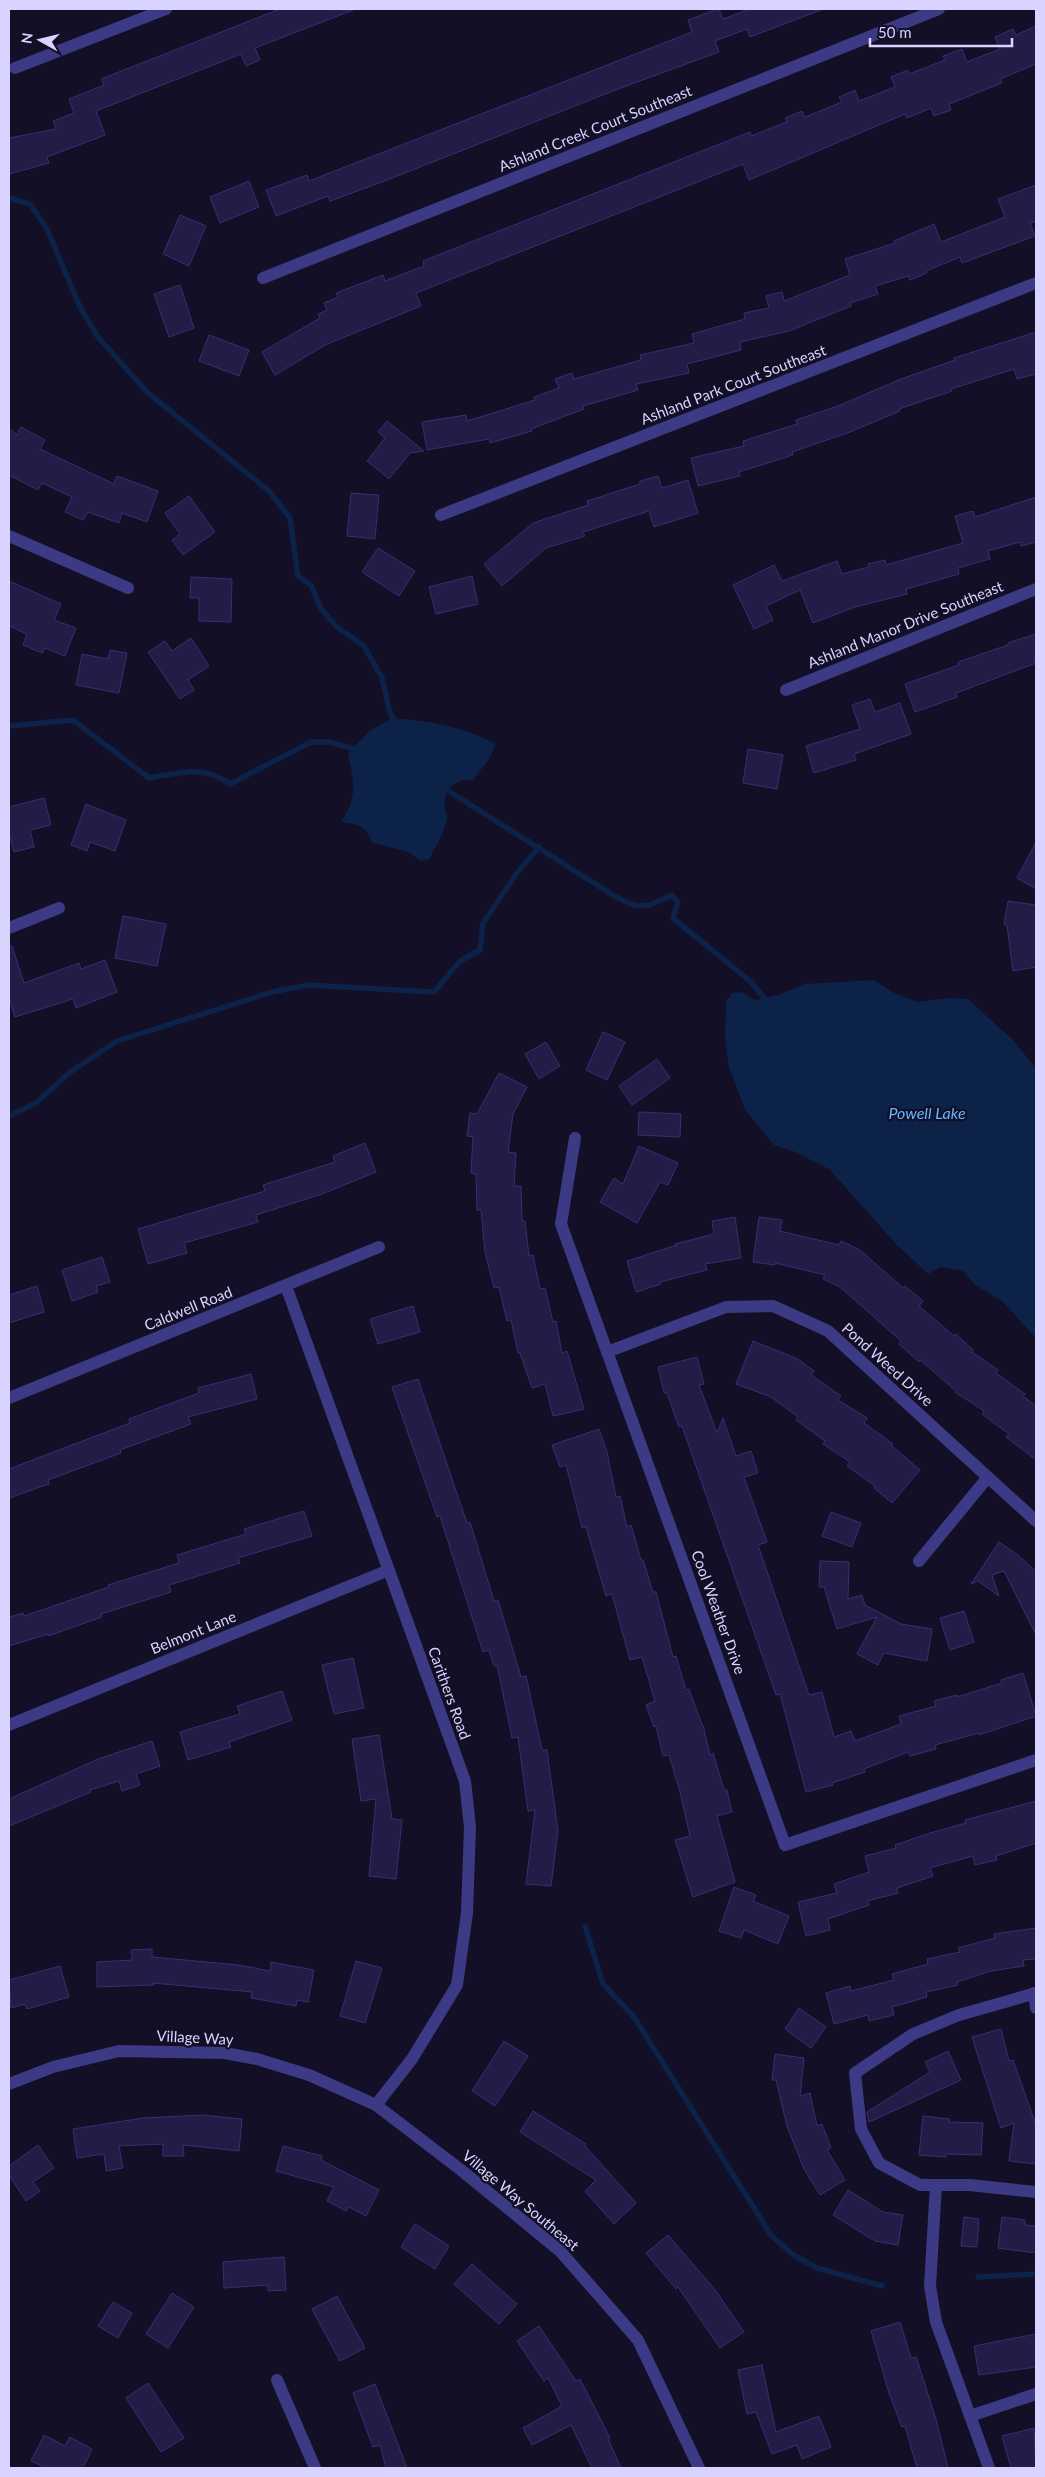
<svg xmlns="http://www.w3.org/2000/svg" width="1045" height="2477" font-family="Lato,sans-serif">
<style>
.water{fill:#0c2248}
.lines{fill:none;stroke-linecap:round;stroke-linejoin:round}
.stream{stroke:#0c2248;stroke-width:5.5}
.building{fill:#241b47;stroke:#3b2d73}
.street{stroke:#3d3a85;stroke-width:12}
.labels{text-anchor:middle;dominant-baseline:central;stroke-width:4.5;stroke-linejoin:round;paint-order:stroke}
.street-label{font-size:15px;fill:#d9d4ff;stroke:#130f26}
.water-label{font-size:16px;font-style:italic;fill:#62b6ff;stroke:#130f26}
</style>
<rect width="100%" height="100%" fill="#130f26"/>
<!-- water -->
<g class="water">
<path d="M392,718c37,3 71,8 104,26l-7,15 -16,21c-18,-2 -30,9 -28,27 0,5 3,8 2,12 -3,14 -11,27 -18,40l-8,2 -13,-9 -35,-9c-9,-18 -12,-18 -32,-21 17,-25 13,-40 7,-68l20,-22z"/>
<path d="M874,980l18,12 25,10 31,-4 20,1 45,41 23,28v270l-34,-37 -27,-16 -12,-14 -23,-4 -12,7 -32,-30 -67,-75 -36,-18 -19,-6 -29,-35 -16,-43 -4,-27 1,-38 6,-9 9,-1 14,8 23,-5 26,-11z"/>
</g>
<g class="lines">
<!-- stream -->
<g class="stream">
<path d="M9,198l21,6 17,25 33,78 18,30 49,55 122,99 21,27 8,58 13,9 10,24 16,18 27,19 18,32 8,35 7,11"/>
<path d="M9,726l64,-6 76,58c32,-5 53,-14 81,6l81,-42h18l30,8"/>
<path d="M442,790h5l169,107 20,9 14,-1 22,-10 6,7 -5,16 78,64 18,22"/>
<path d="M9,1116l27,-13 33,-30 48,-32 155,-49 36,-7 126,7 26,-31 20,-11 3,-27 34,-50 22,-26"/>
<path d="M585,1926l18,58 31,33 137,218 21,19 25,14 65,18"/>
<path d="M978,2277l58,-3"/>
</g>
</g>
<!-- building -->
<g class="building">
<path d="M280,9l73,1 -98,38 5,12 -14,6 -5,-12 -145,57 9,24 -58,22 2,6 -40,11v-36l47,-9 -3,-8 21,-8 -5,-14 35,-14 -3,-6z"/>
<path d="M717,9h2l4,10 27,-10 71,1 -71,27 -3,-8 -32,12 4,11 -101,37 -236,93 -52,19 -2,-5 -52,20 -10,-26 41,-15 2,6 383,-149 -4,-12z"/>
<path d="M1036,26v38l-36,15 2,4 -53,21 2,6 -17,6 -3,-8 -24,10 -2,-4 -156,66 -6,-16 -327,129 5,13 -96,39 -50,30 -13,-23 58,-34 -2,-4 9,-4 -3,-7 14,-6 -2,-4 47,-18 2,6 39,-15 -1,-5 327,-129 1,4 36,-14 -2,-4 17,-7 3,6 37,-15 -3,-5 16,-7 4,11 36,-14 -4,-10 17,-7 1,4 36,-14 -2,-4 19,-7 5,13 33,-13 -5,-12 18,-8 3,6z"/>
<path d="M249,181l10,26 -39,16 -10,-26z"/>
<path d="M1036,185v36l-6,2 5,13 -73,27 -2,-6 -34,14 1,2 -17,7 -2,-4 -33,10 3,8 -28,9 1,3 -62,25 -49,11 1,8 -54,14 2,9 -53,11 2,6 -55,16 1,3 -53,20 1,2 -42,12 -1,-4 -62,11 -5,-28 44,-7 1,6 68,-21 -1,-3 25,-9 -4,-9 17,-6 2,6 67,-19 -1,-5 54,-12 -2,-9 53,-15 -1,-6 25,-5 -3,-12 16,-4 2,9 66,-26 -5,-16 50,-16 -1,-2 40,-17 7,18 64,-25 -7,-18z"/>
<path d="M180,215l26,11 -17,40 -26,-12z"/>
<path d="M180,285l14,43 -25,9 -15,-43z"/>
<path d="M1036,332v42l-19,5 -3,-10 -63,20 1,2 -53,18 1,2 -50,21 -58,20 1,3 -54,17 1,4 -42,10 -7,-28 53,-12 -1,-5 54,-17 -1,-4 42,-14 63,-27 54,-19 -1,-2z"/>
<path d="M209,335l40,15 -10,26 -40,-15z"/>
<path d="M387,421l37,30 -14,2 -21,26 -22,-18 18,-23 -7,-6z"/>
<path d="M21,427l24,13 -5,9 74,35 3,-8 41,15 -11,31 -25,-9 -3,10 -31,-11 -5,8 -18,-8 7,-15 -30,-14 -4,7 -29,-15v-47l8,7z"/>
<path d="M658,476l4,12 26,-8 10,33 -44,14 -5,-16 -66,21 2,4 -39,12 -44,38 -18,-22 49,-41 55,-18 -1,-4 53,-17v-3z"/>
<path d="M351,493l28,2 -4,44 -28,-3z"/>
<path d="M189,496l26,36 -32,23 -11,-15 8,-6 -15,-21z"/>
<path d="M1036,497v45l-15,4 -1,-4 -32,9 2,8 -32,9 1,6 -53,15 1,5 -52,13 -42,16 -13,-33 -34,16 7,14 -19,9 -21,-44 41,-20 8,16 55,-20 5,13 27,-7 -1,-3 17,-4 1,5 77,-22 -8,-27 18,-5 2,6z"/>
<path d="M378,548l37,23 -16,25 -37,-24z"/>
<path d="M472,576l6,28 -42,10 -7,-27z"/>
<path d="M191,577l41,2 -1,43 -32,-1v-23h-9z"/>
<path d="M9,581l52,23 -7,16 22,8 -11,28 -20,-8 -3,5 -19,-8 4,-11 -18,-8z"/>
<path d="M1036,634v29l-80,30 1,4 -42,15 -10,-28 54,-19 -1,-3 50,-17v-2z"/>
<path d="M191,638l18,28 -21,14 6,10 -14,9 -32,-47 17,-11 7,10z"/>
<path d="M110,650l17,3 -8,40 -43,-8 6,-31 26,5z"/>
<path d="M870,699l5,13 25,-9 11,31 -57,20 2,6 -42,13 -8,-27 54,-17 -8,-24z"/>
<path d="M748,749l35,6 -6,34 -34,-6z"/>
<path d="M44,798l7,27 -21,5 4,17 -20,5 -5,-19v-26z"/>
<path d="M86,804l40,16 -11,31 -25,-9 -3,9 -16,-6z"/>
<path d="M1036,842v47l-19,-11z"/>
<path d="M1008,901l28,4v62l-23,4 -6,-46 -3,-1z"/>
<path d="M123,916l43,8 -9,42 -42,-8z"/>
<path d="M9,946h3l12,37 55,-20 2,6 24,-9 12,32 -41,16 -3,-9 -58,18 -6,-19z"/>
<path d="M603,1032l22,10 -18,38 -21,-10z"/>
<path d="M546,1042l14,24 -21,13 -14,-25z"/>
<path d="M657,1059l13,19 -38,27 -13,-19z"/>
<path d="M499,1073l28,14 -14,27 -5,38 8,1 -2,33h7l1,35h3l4,35 4,-1 7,34 5,-1 8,34 3,-1 6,32 5,-2 17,58 -31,7 -8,-32 -13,4 -12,-35h-2l-7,-33 -4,1 -8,-34 -5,1 -9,-36 -4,-42h-4l-1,-36 -5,-1 2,-36 -6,-1 3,-23 7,1z"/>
<path d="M639,1112l42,2 -1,23 -42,-2z"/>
<path d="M365,1143l11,29 -54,22 -66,21 2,7 -74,21 3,10 -39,11 -10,-35 127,-38 -2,-6 72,-23 -2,-6z"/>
<path d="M639,1146l39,17 -10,22 -8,-3 -23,41 -37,-21 14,-24 9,6z"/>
<path d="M735,1217l6,41 -36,6 2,6 -47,12 1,2 -25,8 -9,-31 50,-16 -2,-1 39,-10 -2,-13z"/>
<path d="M759,1217l23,3 -2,11 59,14 2,-4 19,9 43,38 2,-2 18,15 -4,5 35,30 2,-2 17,16 -1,2 26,18 -2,3 29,21 -2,2 13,10v54l-30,-23 3,-3 -27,-20 2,-3 -29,-19 1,-1 -36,-31 -1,2 -20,-18 2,-3 -61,-54 -17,-8 2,-4 -50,-12v2l-22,-3z"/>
<path d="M102,1257l8,25 -14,4 2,6 -26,9 -10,-31z"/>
<path d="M37,1286l7,26 -35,11v-28z"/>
<path d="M413,1306l7,26 -42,12 -8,-25z"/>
<path d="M753,1341l45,18 16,12 -3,4 30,21 -3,4 29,18 -3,5 29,21 -2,1 29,25 -28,33 -18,-15 1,-2 -28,-20 3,-4 -27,-18 2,-3 -29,-21 2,-3 -27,-20 -35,-13z"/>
<path d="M697,1357l7,27 -5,1 18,48 6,-15 13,38 15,-5 7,22 -14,4 23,65 -9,3 51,150 13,-3 12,45 17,-6 4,10 46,-17 -2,-8 37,-10 -2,-5 23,-6v2l45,-14 -1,-3 22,-7 13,43 -57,19v-2l-44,12 1,4 -26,7 -2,-4 -44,17 1,3 -33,11 1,2 -27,7 -26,-98 -4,1 -94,-269 -3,1 -12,-34h-3l-6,-26z"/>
<path d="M251,1374l6,25 -69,18 3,7 -71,26 1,3 -73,27 1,4 -40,14v-29l121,-46 -1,-4 70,-26 -1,-5z"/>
<path d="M418,1379l49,144 3,-1 24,79 4,-1 23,77 5,-1 16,74h5l11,81 -7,55 -25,-2 9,-74 -7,1 -10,-74 -6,1 -15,-73 -3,1 -5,-16 -6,2 -43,-136 -3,1 -45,-130z"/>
<path d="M599,1429l8,23 9,45 4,-1 7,31 4,-2 10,35h2l10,32h3l17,65 3,-1 10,34 3,-1 13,36h1l7,30 3,-2 11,37h3l5,22 -15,4 18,66 -42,15 -18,-57 15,-4 -10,-44 -11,-37 -6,1 -7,-30 -2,1 -8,-22 9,-4 -13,-44 -12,3 -18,-66 -6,2 -20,-69 -4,1 -16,-63 -6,2 -8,-22z"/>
<path d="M304,1511l8,25 -74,22 2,5 -71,22 2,7 -70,22 1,3 -54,19v-2l-39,12v-29l14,-4 1,3 85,-29 -1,-2 71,-22 -2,-8 69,-21 -2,-5z"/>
<path d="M831,1512l30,11 -9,24 -30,-11z"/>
<path d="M999,1542l19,13 18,17v63l-32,-64 -12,4 7,21 -21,-15 -7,3z"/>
<path d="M820,1561l29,1 -1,37 14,-4 3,10 36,19 31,5 -5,32 -43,-8 -6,12 -21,-11 20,-37 -40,12 -13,-42h-5z"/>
<path d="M964,1611l10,31 -24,8 -10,-32z"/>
<path d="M353,1658l11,50 -30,6 -12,-49z"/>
<path d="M282,1691l10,29 -63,22 2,5 -43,13 -8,-28 60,-18 -3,-8z"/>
<path d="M379,1735l13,84 10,1 -6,59 -27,-3 7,-77 -15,2 -9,-62z"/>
<path d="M152,1741l8,25 -24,8 4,11 -18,6 -3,-10 -29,9 1,2 -82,34v-27l89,-40z"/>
<path d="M1036,1801v42l-40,13 1,4 -22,5 -2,-9 -43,12 3,8 -36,12 1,5 -31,8 2,4 -41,14 2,11 -24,6 -8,-34 39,-9 -3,-9 35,-12 -4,-16 31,-8 -1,-3 35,-12 36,-10 -1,-3z"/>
<path d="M734,1887l22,8 -3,6 36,15 -11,28 -34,-14 -3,8 -22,-7z"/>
<path d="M1036,1928v31l-13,1 1,6 -33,5 -34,11 1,3 -32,7 1,5 -35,10 2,8 -25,6 -1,-6 -34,9 -8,-31 24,-7 1,5 43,-11 -2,-6 36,-10 -1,-5 33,-7 -2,-4 37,-10 -1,-4z"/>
<path d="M152,1949v8l87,8 31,6 1,-9 43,8 -6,32 -11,-2 -1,6 -45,-8 1,-6 -99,-9 1,2 -57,2v-25l35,-2 -1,-10z"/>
<path d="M356,1961l26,7 -17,55 -25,-7z"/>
<path d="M60,1966l9,31 -42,12 -2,-5 -14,4 -2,-28z"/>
<path d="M799,2008l27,19 -15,21 -26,-19z"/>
<path d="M1001,2029l8,32 4,-1 23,65v39l-27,-3 5,-38 -13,5 -29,-91z"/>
<path d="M504,2041l24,15 -33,50 -23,-15z"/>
<path d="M948,2051l13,29 -92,42 -2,-10 63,-40 -5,-10z"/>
<path d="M775,2054l29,4 -4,38 10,-3 7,33 5,-2 9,24 -4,2 18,30 -25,15 -16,-26 -17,-43 -11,-46h-4z"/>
<path d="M533,2111l53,33 -1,2 51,57 -22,21 -29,-33 11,-11 -76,-48z"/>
<path d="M203,2115l39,4 -3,32 -56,-6 1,11h-21v-12l-44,2 4,22 -17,3 -2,-17 -27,4 -4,-29 70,-11z"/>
<path d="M923,2116l27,3 -1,3 34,1 -2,32 -35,-1v3l-27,-2z"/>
<path d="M38,2145l16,23 -21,14 7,9 -14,10 -17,-26v-9z"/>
<path d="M283,2146l39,10 -1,4 58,30 -13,26 -17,-9 -3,4 -19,-10 7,-14 -58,-16z"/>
<path d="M848,2190l35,22 20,3 -5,30 -23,-4 -42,-26z"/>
<path d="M964,2217l15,2 -2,28 -16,-1z"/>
<path d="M1002,2217l23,3v5l11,1v27l-38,-5z"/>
<path d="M415,2224l34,22 -14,23 -34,-22z"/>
<path d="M668,2235l48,56 28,41 -24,16 -42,-61 -2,2 -30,-36z"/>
<path d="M284,2257l2,33 -18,1v-6l-44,3 -1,-26z"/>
<path d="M472,2264l45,40 -18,20 -45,-40z"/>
<path d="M172,2293l22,14 -26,41 -22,-14z"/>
<path d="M337,2296l28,52 -25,13 -28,-52z"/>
<path d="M113,2302l19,11 -14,25 -20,-12z"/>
<path d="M900,2322l11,36 5,-1 20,62 12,49h-31l-12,-42 -3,1 -13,-34 -18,-62z"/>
<path d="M539,2326l37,55 4,-2 30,59 -2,1 13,29h-29l-21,-43 -39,20 -9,-17 39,-22 -14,-28 -4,3 -27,-40z"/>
<path d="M1036,2334v33l-57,8 -5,-29z"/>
<path d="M762,2365l14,67 43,-16 12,31 -29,12 -5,-14 -25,9 -16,-42 -9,2 -9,-44z"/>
<path d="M148,2383l36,55 -23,14 -35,-54z"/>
<path d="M375,2384l32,84h-21l-6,-23 -7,2 -20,-54z"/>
<path d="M1034,2428l2,40h-25l-9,-32z"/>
<path d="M44,2435l21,11 5,-9 22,12 -9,19h-37l-15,-7z"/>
</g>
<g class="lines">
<!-- street -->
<g class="street">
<path d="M15,68l151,-59"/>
<path d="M263,278l676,-269"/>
<path d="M441,515l595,-232"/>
<path d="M9,536l119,52"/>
<path d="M786,690l250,-101"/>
<path d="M9,928l50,-20"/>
<path d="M575,1138l-14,86 224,621 251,-85"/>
<path d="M286,1286l179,495 5,46 -3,86 -10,72 -45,74 -36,46"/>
<path d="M607,1352l119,-45 47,-1 55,25 208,190"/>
<path d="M9,1398l370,-151"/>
<path d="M919,1561l69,-84"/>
<path d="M9,1725l380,-155"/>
<path d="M1034,1993l2,15"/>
<path d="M1036,1993l-77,22 -46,19 -58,39 6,56 18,34 41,22h49l67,7"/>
<path d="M9,2084l44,-17 66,-16 106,2 32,6 52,16 67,30 85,65 99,81 78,89 61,128"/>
<path d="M936,2185l-6,101 6,36 53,146"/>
<path d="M277,2380l38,88"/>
<path d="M970,2416l66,-22"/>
</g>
</g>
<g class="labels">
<!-- street labels -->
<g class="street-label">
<text transform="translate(595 128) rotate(-22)">Ashland Creek Court Southeast</text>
<text transform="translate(733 384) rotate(-21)">Ashland Park Court Southeast</text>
<text transform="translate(905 624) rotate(-22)">Ashland Manor Drive Southeast</text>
<text transform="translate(188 1308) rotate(-22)">Caldwell Road</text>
<text transform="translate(888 1364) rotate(42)">Pond Weed Drive</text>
<text transform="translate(719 1612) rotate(70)">Cool Weather Drive</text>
<text transform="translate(193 1632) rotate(-22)">Belmont Lane</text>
<text transform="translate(450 1693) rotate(70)">Carithers Road</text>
<text transform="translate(195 2037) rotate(3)">Village Way</text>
<text transform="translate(521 2200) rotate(40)">Village Way Southeast</text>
</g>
<!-- water labels -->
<g class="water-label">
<text x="927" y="1112">Powell Lake</text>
</g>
</g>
<!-- border -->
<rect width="1045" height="2477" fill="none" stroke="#d9d4ff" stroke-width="20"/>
<!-- north arrow -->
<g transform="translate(40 40) rotate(278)" stroke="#130f26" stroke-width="4" paint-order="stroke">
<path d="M0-4L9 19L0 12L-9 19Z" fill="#d9d4ff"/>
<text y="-8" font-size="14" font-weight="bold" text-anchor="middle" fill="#d9d4ff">N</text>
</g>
<!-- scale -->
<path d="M870 38v8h142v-8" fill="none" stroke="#d9d4ff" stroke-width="2.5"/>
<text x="878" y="38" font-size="15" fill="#d9d4ff" stroke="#130f26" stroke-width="4" paint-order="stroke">50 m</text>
</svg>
